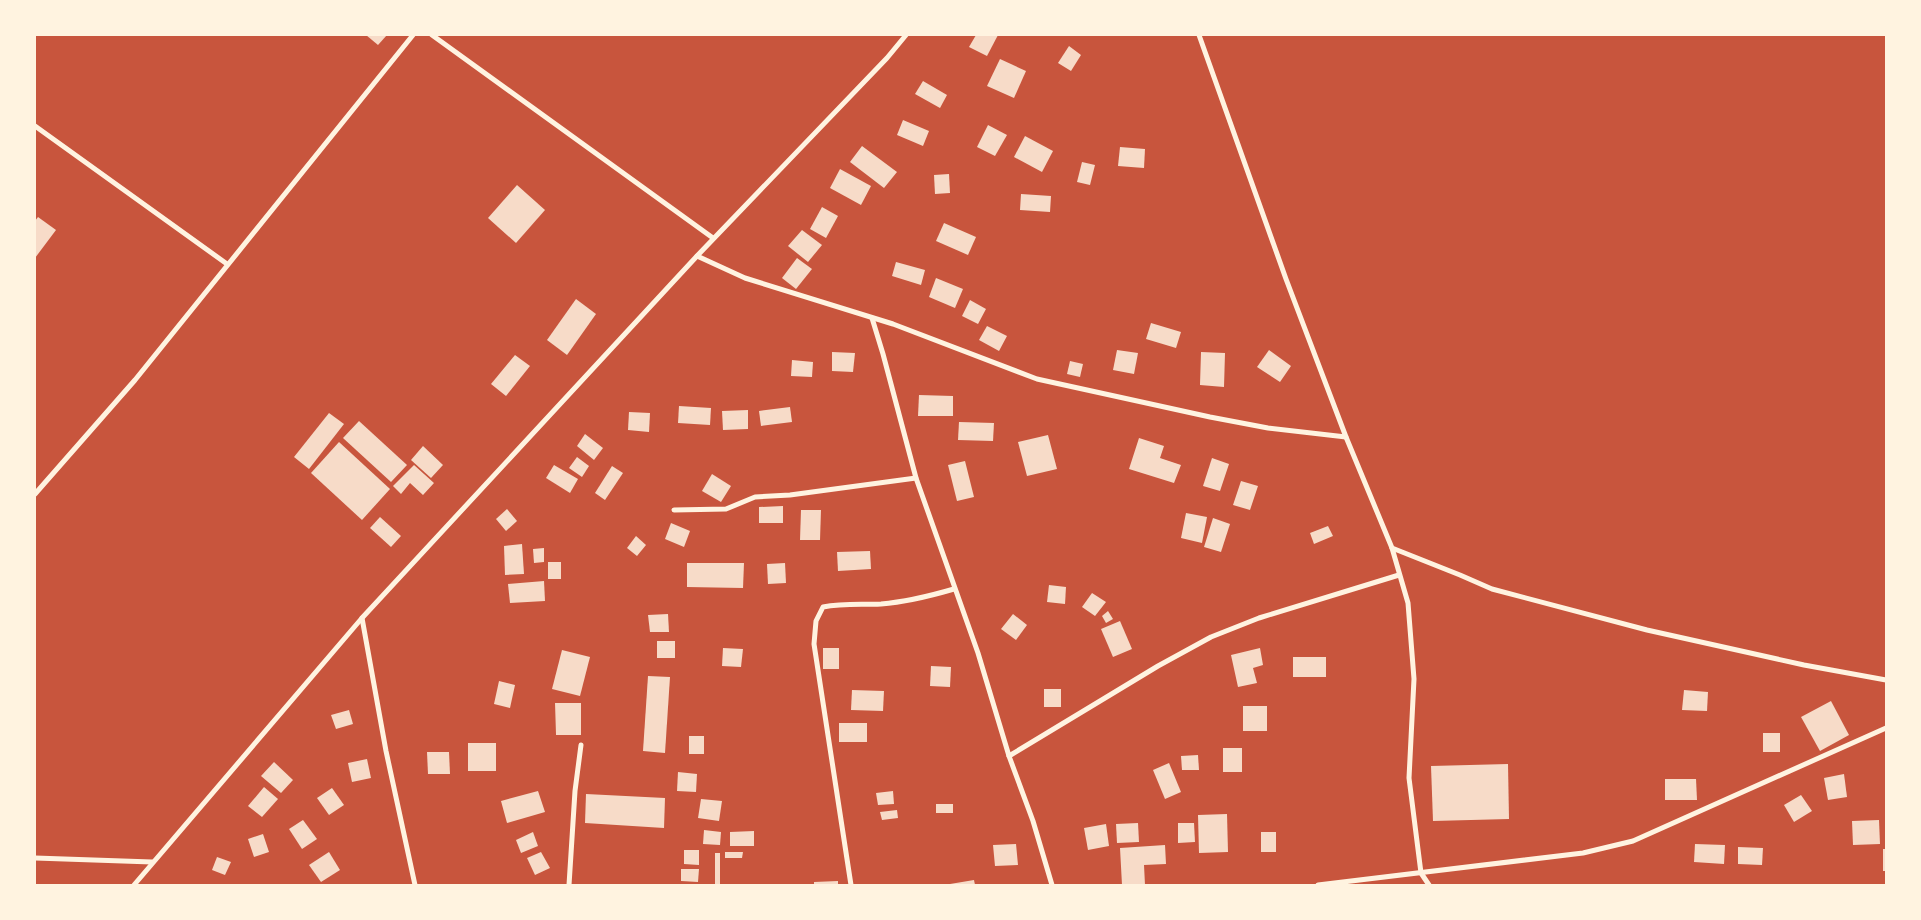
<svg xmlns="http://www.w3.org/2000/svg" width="1921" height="920" font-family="Commissioner,sans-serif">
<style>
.building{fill:#f7dbc8}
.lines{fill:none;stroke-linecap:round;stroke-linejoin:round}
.minor{stroke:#fff3e0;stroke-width:5}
</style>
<rect width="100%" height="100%" fill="#c8553d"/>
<!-- building -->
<g class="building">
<path d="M366,35h21l-9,10z"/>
<path d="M976,35h22l-11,21 -18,-9z"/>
<path d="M1069,46l12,9 -10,16 -13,-8z"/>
<path d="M1000,59l26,12 -12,27 -27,-12z"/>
<path d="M923,81l24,14 -7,13 -25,-14z"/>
<path d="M903,120l26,11 -6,15 -26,-11z"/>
<path d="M988,125l19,10 -12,21 -18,-9z"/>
<path d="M1025,136l28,15 -11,21 -28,-15z"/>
<path d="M862,146l35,26 -13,16 -34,-26z"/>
<path d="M1120,147l25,2 -1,19 -26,-2z"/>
<path d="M1082,162l13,3 -5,20 -13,-3z"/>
<path d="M840,169l31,17 -10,19 -31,-17z"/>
<path d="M949,174l1,19 -15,1 -1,-19z"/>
<path d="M517,185l28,25 -29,33 -28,-25z"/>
<path d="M1021,194l30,2 -1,16 -30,-2z"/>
<path d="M822,207l16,9 -12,22 -16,-9z"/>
<path d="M38,217l18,13 -21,28v-37z"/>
<path d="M944,223l32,14 -8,18 -32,-14z"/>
<path d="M802,230l20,15 -14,17 -20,-16z"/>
<path d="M797,258l15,11 -16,20 -14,-11z"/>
<path d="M896,262l29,8 -4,15 -29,-9z"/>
<path d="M936,278l27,11 -8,19 -26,-11z"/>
<path d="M576,299l20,15 -29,41 -20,-15z"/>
<path d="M970,300l16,9 -8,15 -16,-8z"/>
<path d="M1151,323l30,9 -5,16 -30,-9z"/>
<path d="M987,326l20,10 -8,15 -20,-11z"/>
<path d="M1117,350l21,3 -4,21 -21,-4z"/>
<path d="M1269,350l22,16 -11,16 -23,-15z"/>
<path d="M832,352l23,1 -2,19 -21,-1z"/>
<path d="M1201,352l24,1 -1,34 -24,-2z"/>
<path d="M515,355l15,11 -24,30 -15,-12z"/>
<path d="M792,360l21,2 -1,15 -21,-1z"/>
<path d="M1070,361l13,3 -3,13 -13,-3z"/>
<path d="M919,395l34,1v20h-35z"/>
<path d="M679,406l32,2 -1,17 -32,-2z"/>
<path d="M790,407l2,15 -31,4 -2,-15z"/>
<path d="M748,410v19l-25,1 -1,-19z"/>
<path d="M629,412l21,1 -1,19 -21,-2z"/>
<path d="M329,413l15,11 -35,45 -15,-12z"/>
<path d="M359,421l48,44 -16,17 -48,-44z"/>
<path d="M959,422l35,1 -1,18 -35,-1z"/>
<path d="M585,434l18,14 -9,12 -17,-14z"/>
<path d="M1048,435l9,34 -30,7 -9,-34z"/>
<path d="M1139,438l25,8 -4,12 21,7 -7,18 -45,-14z"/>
<path d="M339,442l51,47 -28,31 -51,-47z"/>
<path d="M423,446l20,19 -12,13 -20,-18z"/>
<path d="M577,457l12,9 -7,11 -13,-9z"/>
<path d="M1212,458l17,6 -9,27 -17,-5z"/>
<path d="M965,461l9,36 -17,4 -9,-36z"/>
<path d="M414,465l20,18 -11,12 -13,-12 -9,11 -8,-8z"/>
<path d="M554,465l24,14 -8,14 -24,-15z"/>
<path d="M612,466l11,7 -18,27 -10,-7z"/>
<path d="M712,474l19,12 -10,16 -19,-11z"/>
<path d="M1241,481l17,5 -8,24 -17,-5z"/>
<path d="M783,506v17h-24v-16z"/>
<path d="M507,509l10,12 -11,10 -10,-12z"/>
<path d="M801,510h20l-1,30h-20z"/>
<path d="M1186,513l21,4 -5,26 -21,-5z"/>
<path d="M380,517l21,19 -10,11 -21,-19z"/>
<path d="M1213,518l17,6 -9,28 -17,-5z"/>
<path d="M671,523l19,8 -6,16 -19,-8z"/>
<path d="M1328,526l5,10 -19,8 -4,-11z"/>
<path d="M636,536l10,9 -9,11 -10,-8z"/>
<path d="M522,544l2,30 -19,1 -1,-29z"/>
<path d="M544,548v14l-10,1 -1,-14z"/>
<path d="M870,551l1,18 -33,2 -1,-19z"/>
<rect x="548" y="562" width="13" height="17"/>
<path d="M687,563h57l-1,25 -56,-1z"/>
<path d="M785,563l1,20 -18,1 -1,-20z"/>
<path d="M544,581l1,20 -35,2 -2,-19z"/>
<path d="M1049,585l17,2 -1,17 -18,-2z"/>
<path d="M1092,593l14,9 -11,14 -13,-9z"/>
<path d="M1108,611l5,8 -7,4 -4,-7z"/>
<path d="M668,614l1,18h-19l-2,-17z"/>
<path d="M1013,614l14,11 -11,15 -15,-11z"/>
<path d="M1120,621l12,28 -19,8 -12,-28z"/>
<rect x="657" y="641" width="18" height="17"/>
<path d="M723,648l20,1 -2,18 -19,-1z"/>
<rect x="823" y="648" width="16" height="21"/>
<path d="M1260,648l3,17 -10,3 4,15 -19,4 -7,-32z"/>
<path d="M562,650l28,7 -10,39 -28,-7z"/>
<rect x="1293" y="657" width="33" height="20"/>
<path d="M931,666l20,1 -1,20 -20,-1z"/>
<path d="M648,676l22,1 -5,76 -22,-2z"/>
<path d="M499,681l16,4 -5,23 -16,-4z"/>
<rect x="1044" y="689" width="17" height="18"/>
<path d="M852,690l32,1 -1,20 -32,-1z"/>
<path d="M1684,690l24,2 -1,19 -25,-1z"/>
<path d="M1831,701l18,34 -29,16 -19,-34z"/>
<path d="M555,703h26v32h-25z"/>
<rect x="1243" y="706" width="24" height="25"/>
<path d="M349,710l4,14 -17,5 -5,-14z"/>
<rect x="839" y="723" width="28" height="19"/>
<rect x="1763" y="733" width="17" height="19"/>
<rect x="689" y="736" width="15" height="18"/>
<rect x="468" y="743" width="28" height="28"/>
<rect x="1223" y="748" width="19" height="24"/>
<path d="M427,752h22l1,22h-22z"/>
<path d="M1198,755l1,15h-17l-1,-14z"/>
<path d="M367,759l4,19 -19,4 -4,-19z"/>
<path d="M274,762l19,18 -12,13 -20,-17z"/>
<path d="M1169,763l12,29 -16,7 -12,-29z"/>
<path d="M1508,764l1,55 -76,2 -2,-55z"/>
<path d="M678,772l19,2 -1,18 -19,-1z"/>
<path d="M1844,774l3,23 -19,3 -4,-22z"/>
<path d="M1665,779h31l1,21h-32z"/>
<path d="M264,787l14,12 -16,18 -14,-11z"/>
<path d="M332,788l12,17 -15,10 -12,-17z"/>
<path d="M538,791l7,21 -38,11 -6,-22z"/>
<path d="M893,791l1,13 -16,1 -2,-12z"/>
<path d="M586,794l79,4 -1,30 -79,-5z"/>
<path d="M1801,795l11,16 -18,11 -10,-17z"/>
<path d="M701,799l21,2 -3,20 -21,-3z"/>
<rect x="936" y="804" width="17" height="9"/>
<path d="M897,810l1,8 -16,2 -2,-8z"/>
<path d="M1227,814l1,38 -29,1 -1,-38z"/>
<path d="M303,820l14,19 -15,10 -13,-20z"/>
<path d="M1879,820l1,24 -27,1 -1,-24z"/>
<path d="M1138,823l1,19 -22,1 -1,-19z"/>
<path d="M1178,823h16l1,19 -17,1z"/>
<path d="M1106,824l3,22 -21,4 -4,-22z"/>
<path d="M704,830l17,2 -1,13 -17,-1z"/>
<path d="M754,831v15h-24v-14z"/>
<path d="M533,832l5,14 -17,7 -5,-13z"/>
<rect x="1261" y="832" width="15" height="20"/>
<path d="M263,834l6,18 -15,5 -6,-18z"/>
<path d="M1016,844l2,21 -23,1 -2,-21z"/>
<path d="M1695,844l30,1 -1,19 -30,-2z"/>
<path d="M1165,845l1,19 -22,1 1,20h-23l-2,-37z"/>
<path d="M1738,847l25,1 -1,17 -24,-1z"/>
<rect x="1883" y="849" width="3" height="22"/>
<path d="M684,850h15v15l-15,-1z"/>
<path d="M329,852l11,18 -19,12 -12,-17z"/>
<path d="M541,852l9,16 -15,7 -8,-17z"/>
<path d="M725,852h18l-1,6h-17z"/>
<rect x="715" y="853" width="5" height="32"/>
<path d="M217,857l14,5 -6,13 -13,-5z"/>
<path d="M681,869h18l-1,13 -17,-1z"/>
<path d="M974,880l1,5h-25v-1z"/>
<path d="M838,881v4h-24v-3z"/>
</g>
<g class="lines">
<!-- minor -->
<g class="minor">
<path d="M432,35l281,203"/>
<path d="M1199,35l87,244 60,158 46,111 68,27 32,14 155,41 157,35 82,15"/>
<path d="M35,126l192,138"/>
<path d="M697,256l48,22 148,46 144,55 173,38 58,11 78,9"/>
<path d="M872,318l11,36 33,124 62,175 31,103 24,65 19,64"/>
<path d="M35,494l100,-114 278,-345"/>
<path d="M674,510l52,-1 29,-12 35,-2 126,-17"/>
<path d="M1392,548l16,55 6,76 -5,99 12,95 8,12"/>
<path d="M362,618l24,133 29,134"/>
<path d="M1009,756l149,-90 53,-29 48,-19 140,-43"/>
<path d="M35,858l117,4"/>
<path d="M134,885l228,-267 335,-362 190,-198 19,-23"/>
<path d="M569,885l6,-94 6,-46"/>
<path d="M851,885l-37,-241 2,-23 7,-14c20,-4 39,-2 58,-3 25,-2 49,-8 73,-15"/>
<path d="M1318,885l265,-32 50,-12 253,-113"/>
</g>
</g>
<!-- border -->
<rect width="1921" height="920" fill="none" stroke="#fff3e0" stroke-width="72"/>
</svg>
